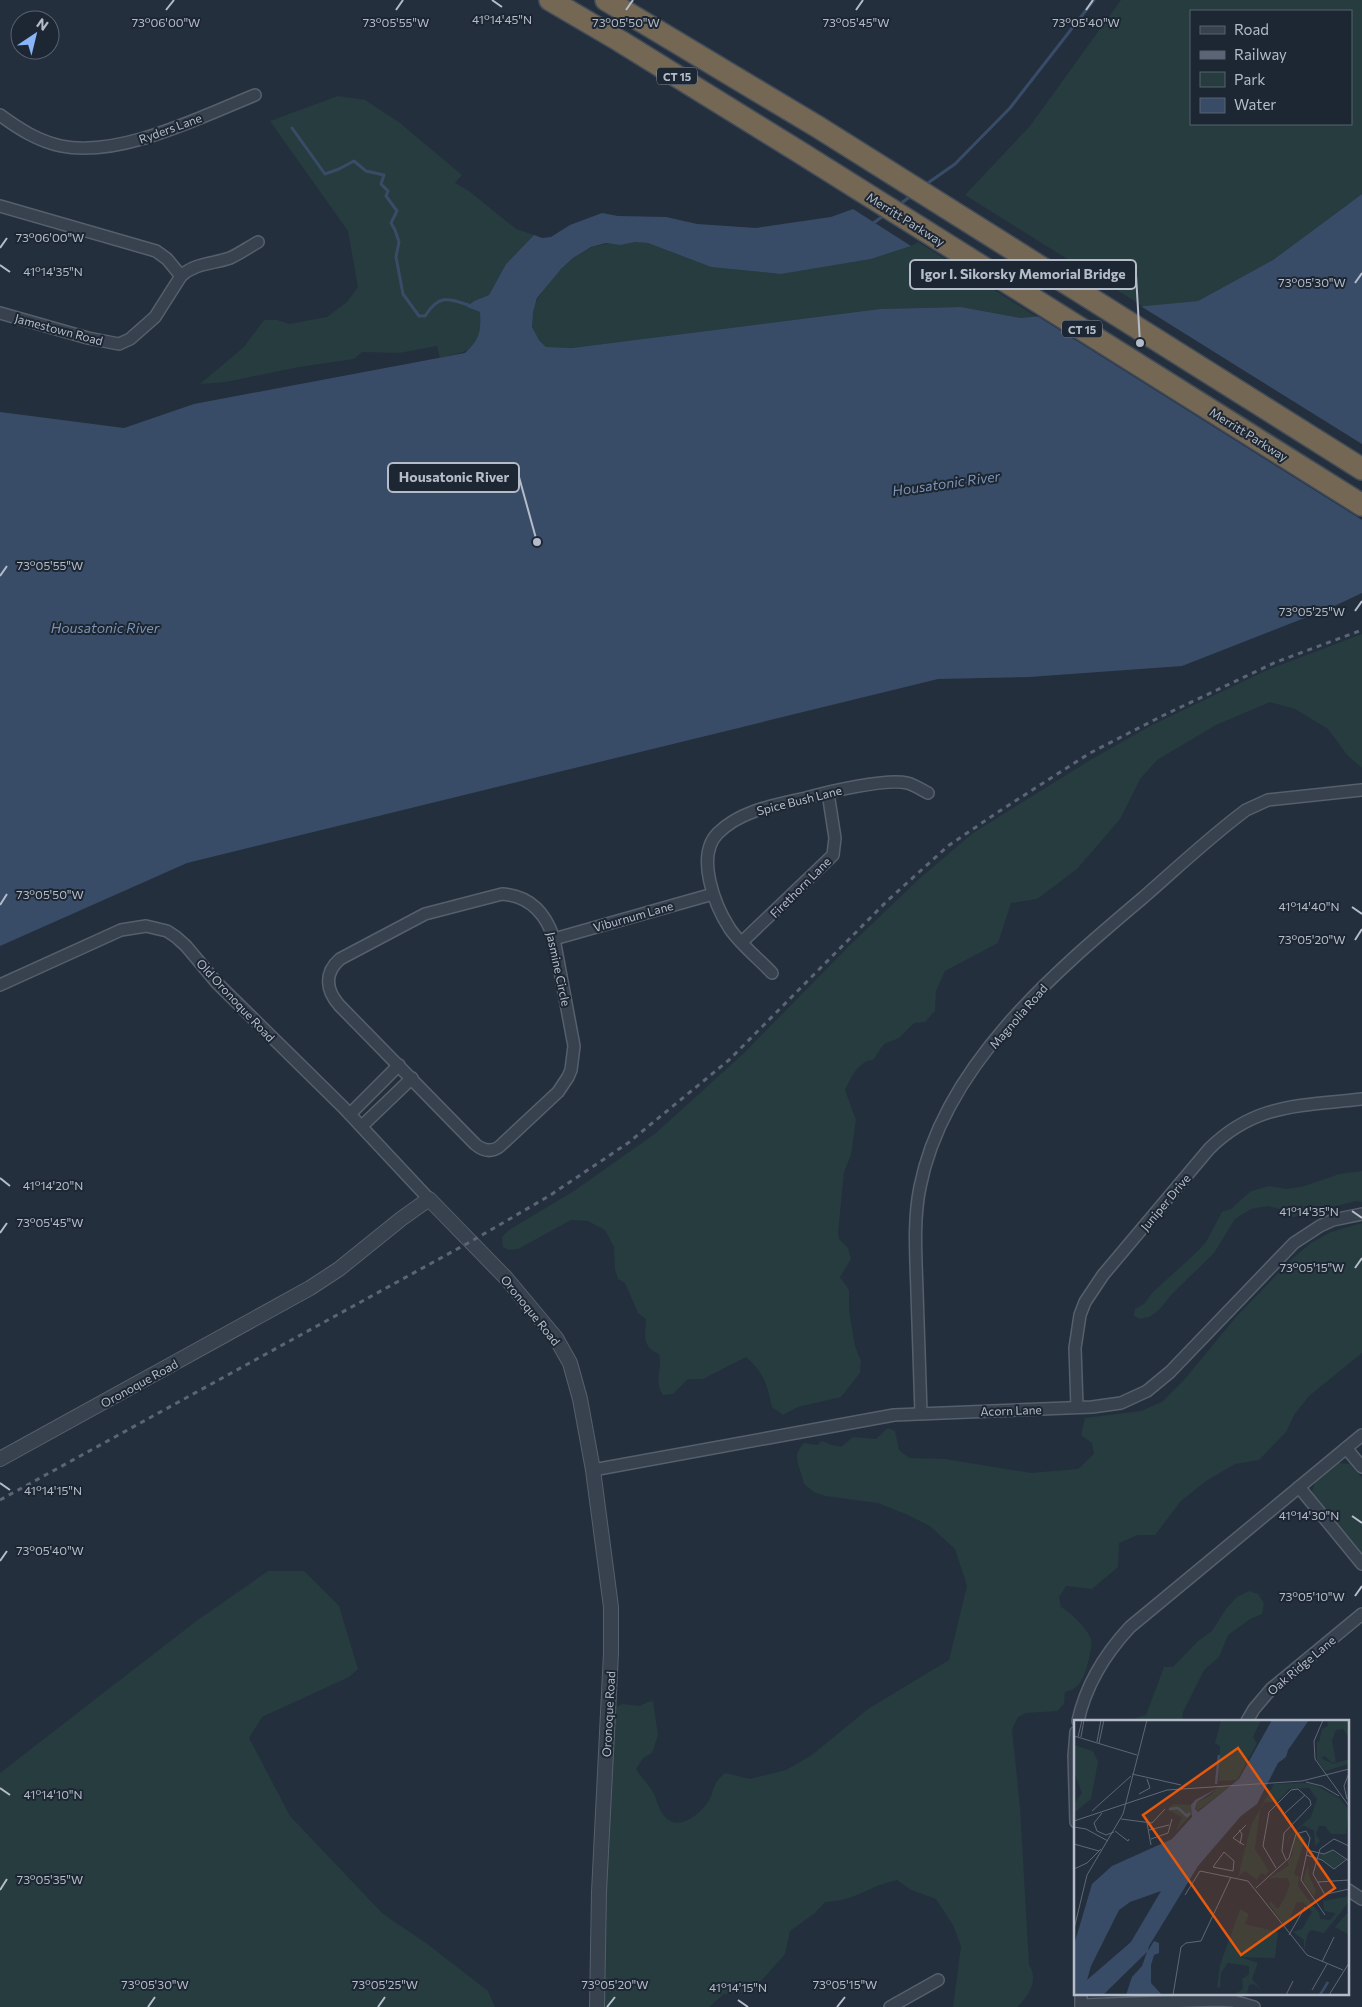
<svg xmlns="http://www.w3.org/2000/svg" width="1362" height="2007" font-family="Commissioner,sans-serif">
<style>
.green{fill:#263c3f;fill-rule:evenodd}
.water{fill:#394c67}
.pier{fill:#242f3e}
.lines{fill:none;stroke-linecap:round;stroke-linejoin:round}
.stream{stroke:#394c67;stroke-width:3}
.minor-casing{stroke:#565f6c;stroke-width:14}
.tertiary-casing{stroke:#565f6c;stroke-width:16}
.motorway-casing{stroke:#434c59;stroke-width:24}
.minor{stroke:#38414e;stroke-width:11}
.tertiary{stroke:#38414e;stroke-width:14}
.motorway{stroke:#746855;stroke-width:21}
.rail{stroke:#5a6575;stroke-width:3;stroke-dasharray:5 5;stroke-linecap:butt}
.ticks{fill:none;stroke:#b4bcc9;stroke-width:2}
.labels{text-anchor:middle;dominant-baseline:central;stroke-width:4;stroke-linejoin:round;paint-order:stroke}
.shield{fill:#1d2633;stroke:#878f9c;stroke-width:1}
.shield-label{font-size:11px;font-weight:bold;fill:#b4bcc9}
.street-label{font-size:12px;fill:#b4bcc9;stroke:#1d2633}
.water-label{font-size:14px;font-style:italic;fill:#7c92b1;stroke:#1d2633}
.inset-river{fill:none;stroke:#394c67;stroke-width:2.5}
.inset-road{fill:none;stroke:#5e6776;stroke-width:1}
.view{fill:#e8590c;fill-opacity:0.15;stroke:#e8590c;stroke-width:2.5}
.inset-edge{fill:none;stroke:#b4bcc9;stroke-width:2.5}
.ticks-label{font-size:12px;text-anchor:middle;fill:#b4bcc9;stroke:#1d2633;stroke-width:4;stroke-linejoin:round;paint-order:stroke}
.leader{fill:none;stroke:#b4bcc9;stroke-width:2}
.callout-dot{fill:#b4bcc9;stroke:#1d2633;stroke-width:2}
.callout{fill:#1d2633;stroke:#b4bcc9;stroke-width:2}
.callout-label{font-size:14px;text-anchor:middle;font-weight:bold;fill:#b4bcc9}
</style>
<rect width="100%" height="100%" fill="#242f3e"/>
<!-- green -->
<g class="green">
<path d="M1121,0h241v194l-89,66 -75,41 -54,6 -179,-112 65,-69zM1191,11h160v113h-160z"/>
<path d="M338,96l27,4 35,23 62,52 -7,8 14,8 47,38 18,6 -28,29 -17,31 -15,6 -2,8 8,3c2,36 -7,39 -40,46l-3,-12 -38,7 -37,-1 -8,7 -55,8 -73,15 -26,2 44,-37 20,-27h13l12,4 38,-7 20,-15 11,-15 -10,-56 -78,-110z"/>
<path d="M635,242l13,1 63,24 70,7 90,-15 40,-13 7,-4 119,75 -16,1 -60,-11 -81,2 -308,39 -26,-1c-5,-5 -11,-11 -13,-18 -9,-29 35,-73 60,-82 14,-5 28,-3 42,-5z"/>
<path d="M1362,634v134l-14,-12 -20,-27 -33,-20 -25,-7 -54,23 -59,35 -17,19 -20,40 -43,50 -40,30 -26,4 -13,40 -53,28 -9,20 -1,20 -10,11 -11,1 -15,15 -15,6 -11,16c-15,1 -22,18 -28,30l11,30 -5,35 -7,17 -6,61 1,6 9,9 3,11 -11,18 9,13v21l6,35 6,15 -1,12 -19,24 -43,10 -15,8 -11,-8c-5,-23 -8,-34 -26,-50l-43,22h-15l-15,15 -10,1c-10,-13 0,-27 -4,-41 -17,-7 -14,-18 -13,-35l-8,-6 -13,-30 -7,-4 -3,-10 -1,-22 -9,-17 -17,-9 -17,-1 -53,29 -9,1 -6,-3 -1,-10 7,-7 65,-39 82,-58 88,-80 105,-107 70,-67 54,-46 119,-74 60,-34 113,-54z"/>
<path d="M1362,1171v31l-6,-1 -66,17 -10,-9 -12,-3 -17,3 -10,6 -6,4 -21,34 -42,41 -14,17 -9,6 -9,2 -6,-3 1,-7 9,-5 8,-11 45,-41 9,-10 16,-30 9,-3 20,-18 18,-5 18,3 18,-3 34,-12z"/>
<path d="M1362,1223v130l-53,43 -15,19 -8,17 -27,28 -24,4 -29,17 -25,20 -26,34h-17l-19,8 -1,24 -26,22 -26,-3 -7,11 2,10c9,5 27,22 30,32 2,8 -5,35 -10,42 -4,7 -9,9 -16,11l-1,12 -7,7 -31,2 -8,4 -6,12 8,78 9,158c10,15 0,31 -12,42h-64l8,-61 -8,-21 -17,-26 -25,-9 -14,-10c-20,4 -30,12 -49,18 -7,3 -16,3 -23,4l-10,11 -25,18 -5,23 -23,26 -17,12 -21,2 -15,13h-106v-39l11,-260 8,-4 18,2 8,-4 5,-1 5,34 -6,18 -9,5 -7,11c5,8 13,16 18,25 3,7 6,19 12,24 13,13 34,-4 42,-16 8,-13 2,-16 17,-29l25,6 36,-9 26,-15 56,-46 81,-49 18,-74 -12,-37 -25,-23 -22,-11 -30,-12 -53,-7 -11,-4 -10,-8c-3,-17 -14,-27 0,-41l13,2 5,-4 10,4 9,2 12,-10 23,2 12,-11 7,3 4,19 10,8 36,1 86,14 47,-4 16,-15 -2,-11 -11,-8 4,-17 56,-7 21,-9 22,-22 52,-63 57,-59 18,-15 20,-11z"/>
<path d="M1339,1463l11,1 12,14v77l-47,-57 -3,-6 3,-10z"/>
<path d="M268,1571h36l35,35 19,63 -9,8 -87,40 -13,21 41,78 93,98 43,29 62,48 7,16h-495v-234l195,-151z"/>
<path d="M1249,1591l9,3 6,9 -2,11 -12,5 -22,16 -9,22 -15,13 -21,42 -1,9h-57l21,-6 18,-48h9l24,-25 15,-11 14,-22 11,-12z"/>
</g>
<!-- water -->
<path class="water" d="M1362,194v399l-32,15 -148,58 -153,11 -91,2 -751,184 -187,83v-534l124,16 70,-24 271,-51c15,-14 16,-21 15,-41l-13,-5 7,-6 15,-6 17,-31 28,-29 8,3 9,-1 19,-12 32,-12 16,3 48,1 31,7 59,4 75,-11 22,-8 58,37 -40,13 -90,15 -70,-7 -63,-24 -13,-1 -15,3 -14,-2 -15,4 -18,11 -12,11 -24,29 -4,14 -1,15 7,13 7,7 26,1 308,-39 81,-2 60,11 177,-17 75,-41z"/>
<!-- pier -->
<path class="pier" d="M1139,305l223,139v76l-328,-206z"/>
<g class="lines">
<!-- stream -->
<g class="stream">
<path d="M292,128l33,46 14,-5 15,-8 12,10 18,4 -3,9 7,7 -2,5 11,15 -6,12 4,7 4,12 -3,15 7,37 16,22h6c14,-22 23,-18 46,-10"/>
<path d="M925,185l30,-21 55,-56 84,-108"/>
<path d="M899,205l13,-10"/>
<path d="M872,224l14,-10"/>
</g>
<!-- minor casing -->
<g class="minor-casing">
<g id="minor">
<path d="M0,115c19,14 38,26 61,31 59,12 139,-29 194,-51"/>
<path d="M0,206l156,45 11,8 14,17"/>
<path d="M0,313l88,25 31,6 11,-5 25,-22 26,-41c14,-13 31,-12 49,-18 9,-4 19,-11 28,-16"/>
<path d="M502,894c28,2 44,20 52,45l20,107 -3,24 -3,7 -10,15 -59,55c-9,6 -17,3 -24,-3l-136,-139c-13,-15 -15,-32 1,-46l85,-45z"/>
<path d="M554,939l159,-45"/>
<path d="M742,942l91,-87 2,-17 -7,-45"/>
<path d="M772,973c-13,-14 -31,-28 -42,-44 -15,-23 -35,-73 -12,-96 23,-23 58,-28 88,-35 21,-6 81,-20 101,-15 8,2 15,7 21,10"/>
<path d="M0,985l121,-55 25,-4 21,5 9,6 10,9 31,37 126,124 86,92"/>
<path d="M350,1114l49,-49"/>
<path d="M362,1126l50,-48"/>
<path d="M1077,1407l-2,-59 5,-33 5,-13 18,-27 106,-126c46,-46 92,-43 153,-50"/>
<path d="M921,1413c-1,-40 -3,-80 -4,-121 -1,-35 -4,-71 3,-105 24,-122 135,-215 225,-291 33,-29 66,-60 101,-86l22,-10 94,-10"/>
<path d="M1346,1448l16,19"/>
<path d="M593,1470l301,-55 198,-8 29,-4 26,-12 23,-19 124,-129 26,-17 13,-6 29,-6"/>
<path d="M1299,1487l63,77"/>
<path d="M1078,1721c8,-37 27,-67 52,-94l232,-192"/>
<path d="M1247,1721l7,-12 17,-20 91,-75"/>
<path d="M1076,1732l-2,24 2,66"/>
<path d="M1348,1890l14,9"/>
<path d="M1081,1993v14"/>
<path d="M1081,2005l137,-5 15,1 21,6"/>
<path d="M890,2007l48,-27"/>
</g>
</g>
<!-- tertiary casing -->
<g class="tertiary-casing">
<path id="tertiary" d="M0,1459l310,-171 29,-19 62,-50 28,-20 77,79 50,60 14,25 10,36 13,71 18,137v46l-12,239 -2,115"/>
</g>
<!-- motorway casing -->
<g class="motorway-casing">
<g id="motorway">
<path d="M550,0l70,41 181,112 561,352"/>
<path d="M606,0l212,127 544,342"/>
</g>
</g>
<!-- minor -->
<use href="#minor" class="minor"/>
<!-- tertiary -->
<use href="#tertiary" class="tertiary"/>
<!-- motorway -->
<use href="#motorway" class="motorway"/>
<!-- rail -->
<path class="rail" d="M0,1500l470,-258 79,-46 79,-53 101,-83 158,-159 61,-55 50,-34 92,-59 72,-37 114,-54 86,-32"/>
</g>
<!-- ticks -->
<path class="ticks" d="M492,0l10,7M166,10l8,-10M396,10l7,-10M626,10l7,-10M856,10l7,-10M1086,10l7,-10M0,248l7,-10M0,265l10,7M1355,283l7,-10M0,576l7,-10M1355,611l7,-10M0,905l7,-11M1352,907l10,7M1355,940l7,-11M0,1178l10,8M1352,1211l10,7M0,1233l7,-10M1355,1268l7,-10M0,1483l10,7M1352,1516l10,7M0,1561l7,-10M1355,1596l7,-10M0,1788l10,7M0,1890l7,-11M738,2000l10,7M148,2007l7,-10M378,2007l7,-10M607,2007l8,-10M837,2007l8,-10"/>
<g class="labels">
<!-- shield labels -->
<g class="shield">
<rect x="657" y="67.5" width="40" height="17" rx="4"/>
<rect x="1062" y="320.5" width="40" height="17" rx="4"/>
</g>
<g class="shield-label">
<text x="677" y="76">CT 15</text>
<text x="1082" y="329">CT 15</text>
</g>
<!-- street labels -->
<g class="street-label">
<text transform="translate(170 128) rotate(-20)">Ryders Lane</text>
<text transform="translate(906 219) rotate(32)">Merritt Parkway</text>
<text transform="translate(59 329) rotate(15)">Jamestown Road</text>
<text transform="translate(1249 434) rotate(32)">Merritt Parkway</text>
<text transform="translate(799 800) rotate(-14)">Spice Bush Lane</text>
<text transform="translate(800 887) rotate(-45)">Firethorn Lane</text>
<text transform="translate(633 916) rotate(-16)">Viburnum Lane</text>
<text transform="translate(559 969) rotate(78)">Jasmine Circle</text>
<text transform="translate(236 1000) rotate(47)">Old Oronoque Road</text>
<text transform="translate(1018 1016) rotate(-49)">Magnolia Road</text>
<text transform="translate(1165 1202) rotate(-50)">Juniper Drive</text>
<text transform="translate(531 1310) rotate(51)">Oronoque Road</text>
<text transform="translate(139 1383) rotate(-29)">Oronoque Road</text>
<text transform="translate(1011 1410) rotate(-2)">Acorn Lane</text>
<text transform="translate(1301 1665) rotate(-40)">Oak Ridge Lane</text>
<text transform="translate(608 1714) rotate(-87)">Oronoque Road</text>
</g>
<!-- water labels -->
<g class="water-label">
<text transform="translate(946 483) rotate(-8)">Housatonic River</text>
<text x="105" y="627">Housatonic River</text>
</g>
</g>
<!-- overview -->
<g transform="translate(1074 1720)">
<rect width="275" height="275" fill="#242f3e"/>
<path d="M147,0h40l-8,17 4,6 -20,37 -18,1 1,-35 -5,-3zM253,0h22v18l-6,-9 -7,1 -4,11 4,21 -4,1 -7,-7 -4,2 12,6 16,-5v5l-24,7 -8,-11v-19l2,1 3,-13 6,-3zM0,25l19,6 5,11 -7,37 -17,14v-9l8,-11 -8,-21zM230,63l11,2 24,13 10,11 -3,25h-15l-6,-8h-6l-3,8 4,7 -5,5 -1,-15 -11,-6 -14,13 -3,13 2,-14 23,-20 6,-18 -8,-11 -20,1 -12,13h-12l-5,9 -5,38 14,22 -3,4 -5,-2 -4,7 -12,-9 -7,6 13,-52 23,-41zM144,67h11l-33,25 1,-10 13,-6zM99,84l18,1 1,9 -17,18 7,-15 -15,-7zM226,114l5,5 -11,35 5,3 -1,9 21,27 1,6 10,1 6,-7 -12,-2 -1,-10 26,-5 -1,7 -24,30 -12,-3 -4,3 -4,18v-11l-11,-8 9,-3 10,-17 -8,-9 -7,-1 -11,25 -17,-23 2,-3 7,8 7,-12 5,-13 -3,-6h-18l20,-13 -2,-4 5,-5 3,-20zM258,131l13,8 -11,9 -16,-10 1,-3zM234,144l1,12 7,14 -2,7 -11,-16zM166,189l9,5 -4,10 33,8 -3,26 -35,-1 18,6 -6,16 10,12 -8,-7 -5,1 -2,8 5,2h-19l10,-6 -1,-10 7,-5v-8l-21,-3 -7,10 -1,15 -3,-1 3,-22zM275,191l-1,15 1,9 -14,-8z" fill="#263c3f"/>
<path d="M198,0h37l-21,30 -2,7 -8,6 -21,41 -16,12 -43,50 -49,80 -1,5 6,-10 5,2v10l-5,2 -3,10v18l11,12h-36l6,-18 10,-11 5,-14 -44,43h-29v-50l18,-61 20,-18 60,-27 20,-22 -1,-12 4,-5 23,-12 -21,14 -2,7 3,3 41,-33zM87,171l-30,51 -44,38 4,-14 28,-56 11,-8z" fill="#394c67" fill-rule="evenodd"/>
<path class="inset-river" d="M142,64l3,-29M95,89l9,-1 9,8 3,-3M246,275l8,-13"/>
<path class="inset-road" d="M249,0l-9,21 1,18 34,47M0,16l63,19M4,17l4,-17M7,17l3,-17M23,22l4,-22M25,23l5,-23M58,54l49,11M232,62l16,4 17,10M65,74l11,-6 -3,-9M273,79l-3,-13 5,-13M18,91l39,-35M28,93l-8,10 3,8 9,4 8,-3M210,94l21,-19M47,99l31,4 13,-14M0,101l93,-31 135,-9 47,-12M73,103l4,22M0,107l12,2 22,12M75,110l20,-5M165,110l3,4 -2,10M41,111l13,10 1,-2M77,119l17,-6 4,-14M0,124l25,7M170,125l-11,-7 13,-13M233,130l17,4 9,-4 16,11M150,132l10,9 -1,10 -20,-4zM232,135l16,5 12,9 13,-10M202,148l-13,-22 6,-34 22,-22 7,-1 12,11 1,5 -27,28 -2,18 4,9M0,149l13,-6 14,-14M244,162l31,-2M182,168l33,-30 7,-24 10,-3 4,7 -9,42 24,35M111,175l15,-24 48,10 59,74 36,15M251,175l-12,-21 7,-25 14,-10 15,7M242,182l11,-8 22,-5M0,209l13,-54 36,-61 24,-94M215,215l16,-28M248,242l12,-25M238,270l15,-26M99,275l8,-48 5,-4 15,-2 30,-64M212,275l7,-14M255,275l20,-32"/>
<path class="view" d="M164,28l97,140 -94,67 -98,-140z"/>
<rect width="275" height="275" class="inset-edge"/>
</g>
<g class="ticks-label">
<text x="502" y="24">41°14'45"N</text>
<text x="166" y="27">73°06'00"W</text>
<text x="396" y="27">73°05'55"W</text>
<text x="626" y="27">73°05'50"W</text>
<text x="856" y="27">73°05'45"W</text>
<text x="1086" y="27">73°05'40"W</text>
<text x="50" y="242">73°06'00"W</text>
<text x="53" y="276">41°14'35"N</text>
<text x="1312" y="287">73°05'30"W</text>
<text x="50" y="570">73°05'55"W</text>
<text x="1312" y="616">73°05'25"W</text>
<text x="50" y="899">73°05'50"W</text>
<text x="1309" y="911">41°14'40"N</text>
<text x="1312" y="944">73°05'20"W</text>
<text x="53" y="1190">41°14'20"N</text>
<text x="1309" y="1216">41°14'35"N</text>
<text x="50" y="1227">73°05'45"W</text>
<text x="1312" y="1272">73°05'15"W</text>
<text x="53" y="1495">41°14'15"N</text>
<text x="1309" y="1520">41°14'30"N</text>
<text x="50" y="1555">73°05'40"W</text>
<text x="1312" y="1601">73°05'10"W</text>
<text x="53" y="1799">41°14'10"N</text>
<text x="50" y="1884">73°05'35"W</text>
<text x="155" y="1989">73°05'30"W</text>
<text x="385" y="1989">73°05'25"W</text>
<text x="615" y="1989">73°05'20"W</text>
<text x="845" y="1989">73°05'15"W</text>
<text x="738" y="1992">41°14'15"N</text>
</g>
<!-- callouts -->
<path class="leader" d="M1140 343L1136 275M537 542L519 477"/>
<g class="callout-dot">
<circle cx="1140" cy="343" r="5"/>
<circle cx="537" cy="542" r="5"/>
</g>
<g class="callout">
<rect x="910" y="260" width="226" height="29" rx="5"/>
<rect x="388" y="463" width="131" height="29" rx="5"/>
</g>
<g class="callout-label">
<text x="1023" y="279">Igor I. Sikorsky Memorial Bridge</text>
<text x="454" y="482">Housatonic River</text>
</g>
<!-- legend -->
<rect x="1190" y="10" width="162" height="115" fill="#1d2633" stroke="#59626f"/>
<rect x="1200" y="26" width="25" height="8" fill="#38414e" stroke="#59626f"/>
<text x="1234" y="35" font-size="15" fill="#b4bcc9">Road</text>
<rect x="1200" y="51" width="25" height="8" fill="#5a6575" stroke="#59626f"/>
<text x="1234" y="60" font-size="15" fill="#b4bcc9">Railway</text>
<rect x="1200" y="72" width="25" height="15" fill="#263c3f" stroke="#59626f"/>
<text x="1234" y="85" font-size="15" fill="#b4bcc9">Park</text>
<rect x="1200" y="98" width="25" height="15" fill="#394c67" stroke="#59626f"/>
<text x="1234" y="110" font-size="15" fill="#b4bcc9">Water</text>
<!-- north arrow -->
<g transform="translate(35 35) rotate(35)"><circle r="24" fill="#1d2633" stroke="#59626f"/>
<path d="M0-4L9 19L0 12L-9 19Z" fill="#8ab4f8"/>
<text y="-8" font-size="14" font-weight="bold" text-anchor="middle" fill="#b4bcc9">N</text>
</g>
</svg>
